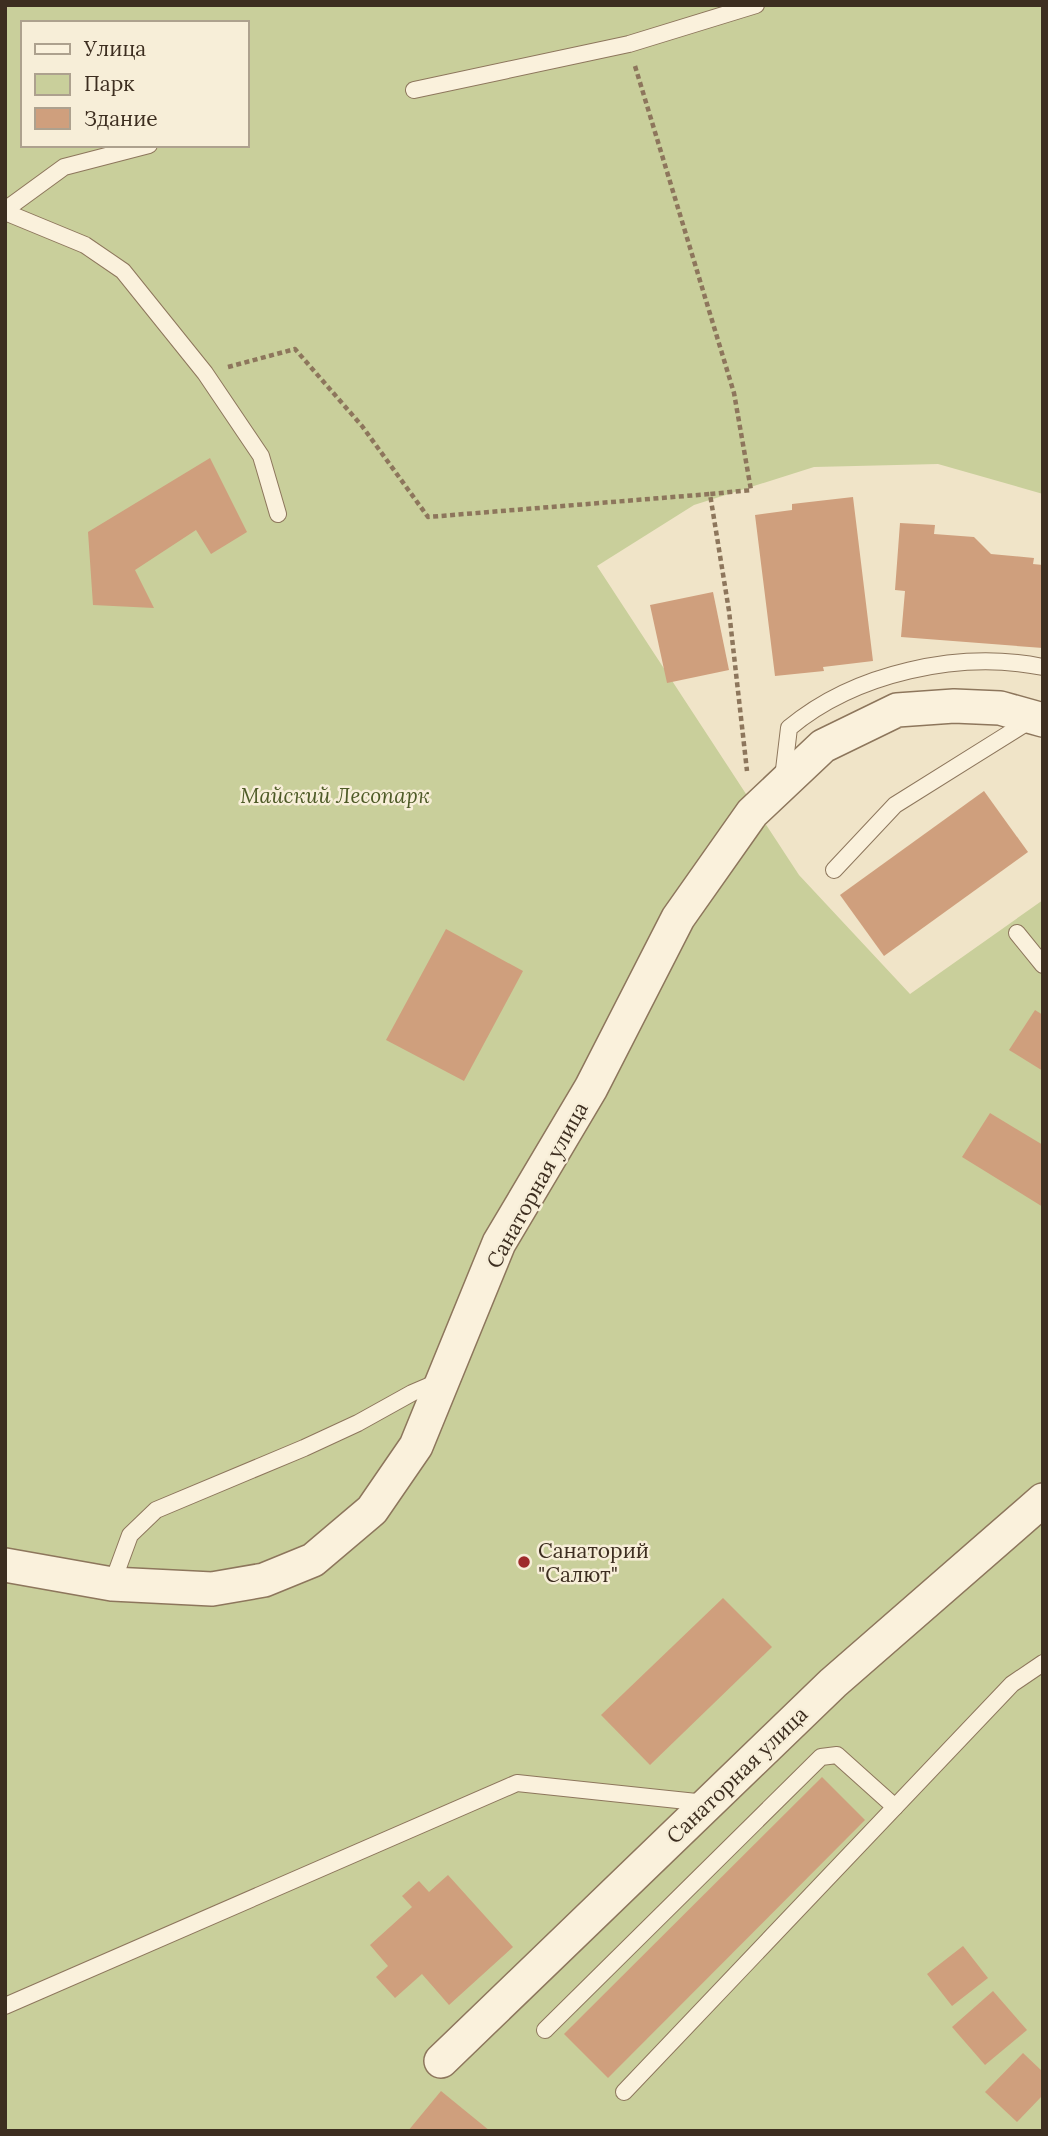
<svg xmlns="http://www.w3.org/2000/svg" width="1048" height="2136" font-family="Lora,serif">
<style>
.green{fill:#c9cf9b;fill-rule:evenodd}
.building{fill:#cf9f7d}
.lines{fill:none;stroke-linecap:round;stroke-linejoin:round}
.service-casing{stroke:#8d765c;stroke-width:18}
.minor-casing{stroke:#8d765c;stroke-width:36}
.path{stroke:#8d765c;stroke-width:4.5;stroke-dasharray:5 3.5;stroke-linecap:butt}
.service{stroke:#faf1dc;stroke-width:16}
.minor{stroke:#faf1dc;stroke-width:33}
.poi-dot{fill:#9e2a2b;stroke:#f7eed8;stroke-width:2.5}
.labels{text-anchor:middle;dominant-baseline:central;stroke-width:5;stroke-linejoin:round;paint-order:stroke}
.park-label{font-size:21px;font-style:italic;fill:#4d5a26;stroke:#f7eed8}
.street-label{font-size:21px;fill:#3d2e20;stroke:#f7eed8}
.poi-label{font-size:21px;fill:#3d2e20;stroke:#f7eed8;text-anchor:start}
</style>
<rect width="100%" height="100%" fill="#f0e4c8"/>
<!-- green -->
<path class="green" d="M5,5h1038v489l-105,-30 -124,3 -120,38 -97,61 202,309 111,119 133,-94v1231h-1038zM23,23h224v122h-224z"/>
<!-- building -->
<g class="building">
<path d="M210,458l37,74 -36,22 -15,-24 -61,40 19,38 -61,-3 -5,-73z"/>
<path d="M853,497l20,164 -50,6 1,4 -49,5 -20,-161 37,-5v-6z"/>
<path d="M900,523l35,2 -1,9 40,3 17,17 43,4 -1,6 10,1v83l-142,-11 4,-46 -10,-1z"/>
<path d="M713,592l16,78 -62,13 -17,-78z"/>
<path d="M984,791l44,61 -144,104 -44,-61z"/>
<path d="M446,929l77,42 -59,110 -78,-41z"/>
<path d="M1035,1010l8,5v56l-34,-21z"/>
<path d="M990,1113l53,32v62l-81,-50z"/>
<path d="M723,1598l49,49 -122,118 -49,-50z"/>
<path d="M822,1777l43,43 -257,258 -44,-44z"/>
<path d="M448,1875l65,72 -64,58 -27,-31 -27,24 -19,-21 12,-11 -18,-21 42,-38 -10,-11 17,-15 10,11z"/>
<path d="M963,1946l25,32 -36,28 -25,-32z"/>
<path d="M993,1991l34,39 -42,35 -33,-38z"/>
<path d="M1023,2053l20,19v23l-26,27 -32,-30z"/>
<path d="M441,2091l49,40h-82z"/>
</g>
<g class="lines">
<!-- service casing -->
<g class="service-casing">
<g id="service">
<path d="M414,90l215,-46 127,-39"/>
<path d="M5,210l59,-43 85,-22"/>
<path d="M5,212l80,33 38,26 82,102 56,83 17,58"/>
<path d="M783,778l6,-50c66,-55 170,-78 254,-61"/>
<path d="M834,870l61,-65 139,-87"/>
<path d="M1017,933l26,32"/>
<path d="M112,1584l18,-49 26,-25 148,-62 54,-25 54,-30 28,-12"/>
<path d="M5,2006l512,-223 189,20"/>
<path d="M545,2030l276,-273 16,-2 58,52"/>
<path d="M624,2092l388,-408 31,-21"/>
</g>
</g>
<!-- minor casing -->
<g class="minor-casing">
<g id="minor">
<path d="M5,1565l107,19 100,5 52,-9 49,-20 59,-50 44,-64 83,-203 92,-155 87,-170 74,-105 71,-67 74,-36 57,-4 46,2 43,12"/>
<path d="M441,2061l392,-378 210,-183"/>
</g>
</g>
<!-- path -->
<g class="path">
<path d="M635,66l99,327 17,97 -41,4 19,117 18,160"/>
<path d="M228,367l67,-18 67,77 66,91 282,-23"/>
</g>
<!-- service -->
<use href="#service" class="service"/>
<!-- minor -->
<use href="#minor" class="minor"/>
</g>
<!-- markers -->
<circle class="poi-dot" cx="524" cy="1562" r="7"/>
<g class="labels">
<!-- park labels -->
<g class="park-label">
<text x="335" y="795">Майский Лесопарк</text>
</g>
<!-- street labels -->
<g class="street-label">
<text transform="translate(537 1185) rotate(-61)">Санаторная улица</text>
<text transform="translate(737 1775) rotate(-44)">Санаторная улица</text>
</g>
<!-- poi labels -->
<g class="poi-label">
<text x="538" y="1550">Санаторий<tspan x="538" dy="24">"Салют"</tspan></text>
</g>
</g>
<!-- border -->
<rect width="1048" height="2136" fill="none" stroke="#3d2e20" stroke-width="14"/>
<!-- legend -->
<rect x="21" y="21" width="228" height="126" fill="#f7eed8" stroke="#ada18e" stroke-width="2"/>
<rect x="35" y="44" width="35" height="10" fill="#faf1dc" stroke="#ada18e" stroke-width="2"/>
<text x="84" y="56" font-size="21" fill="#3d2e20">Улица</text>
<rect x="35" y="74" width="35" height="21" fill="#c9cf9b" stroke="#ada18e" stroke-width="2"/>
<text x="84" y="91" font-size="21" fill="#3d2e20">Парк</text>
<rect x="35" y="108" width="35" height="21" fill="#cf9f7d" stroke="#ada18e" stroke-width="2"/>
<text x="84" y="126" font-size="21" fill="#3d2e20">Здание</text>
</svg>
